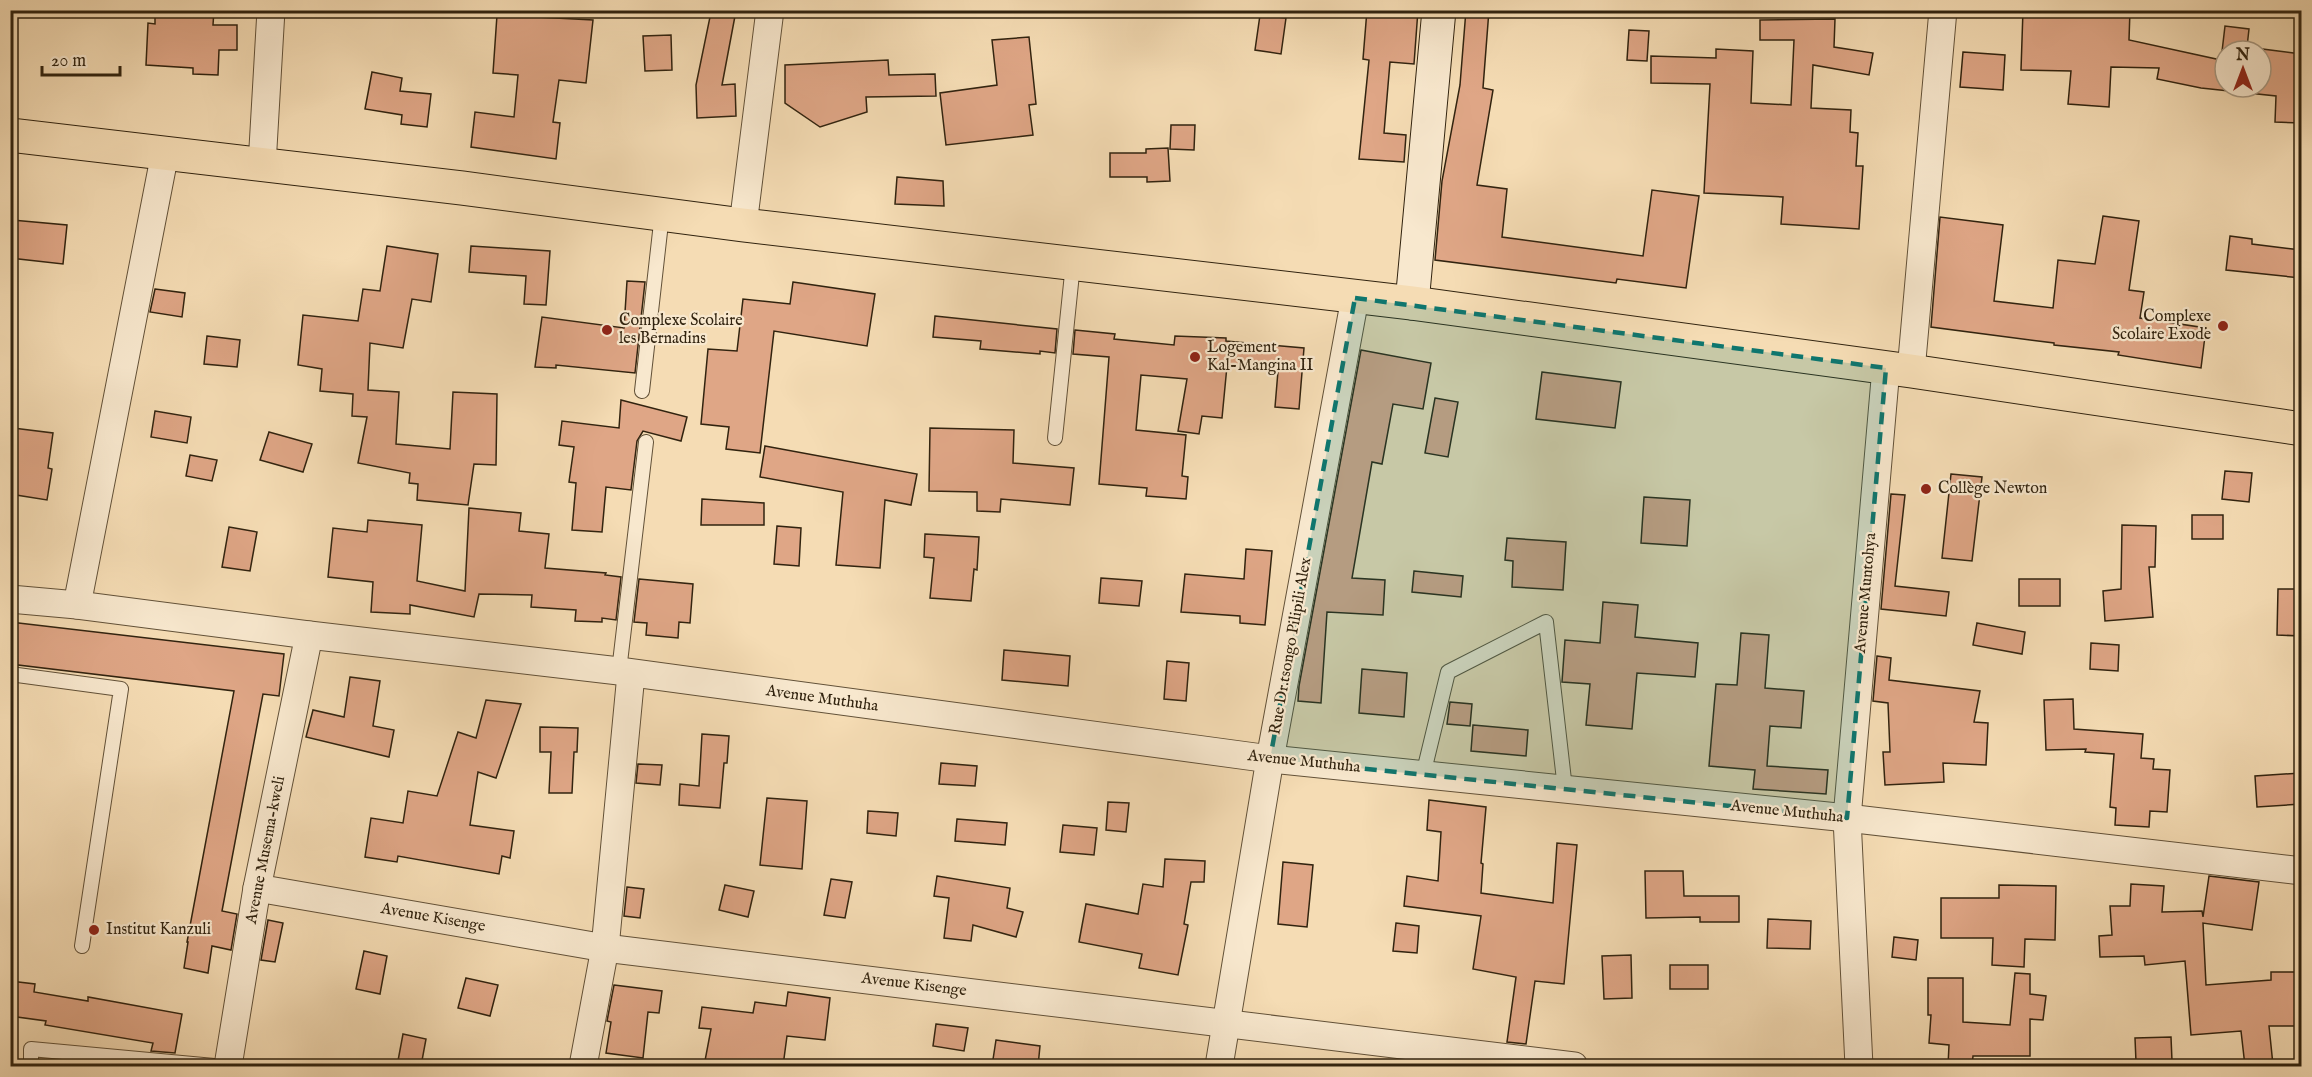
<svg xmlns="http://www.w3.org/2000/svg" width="2312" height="1077" font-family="'IM FELL English',serif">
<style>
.building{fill:#dfa686;stroke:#31230f;stroke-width:1.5;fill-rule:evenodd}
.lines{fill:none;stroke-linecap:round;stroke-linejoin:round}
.lane-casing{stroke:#625138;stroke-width:16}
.street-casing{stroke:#625138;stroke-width:29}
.secondary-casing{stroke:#31230f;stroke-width:35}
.primary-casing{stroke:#31230f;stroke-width:35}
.lane{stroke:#f8e8ce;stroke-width:14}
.street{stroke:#f8e8ce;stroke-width:27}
.secondary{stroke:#f8e8ce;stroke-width:33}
.primary{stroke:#f5dcb4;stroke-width:33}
.marked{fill:#0f766e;fill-opacity:0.2;stroke:#0f766e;stroke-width:4.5;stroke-dasharray:12 8;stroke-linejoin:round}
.poi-dot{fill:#8f2418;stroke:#f8e8ce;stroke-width:2}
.labels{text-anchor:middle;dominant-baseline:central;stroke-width:4.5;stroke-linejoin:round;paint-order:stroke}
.poi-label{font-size:16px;fill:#31230f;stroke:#f8e8ce;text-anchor:start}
.street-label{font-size:16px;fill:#31230f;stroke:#f8e8ce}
</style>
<rect width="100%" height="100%" fill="#f5dcb4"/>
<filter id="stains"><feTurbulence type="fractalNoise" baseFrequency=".00333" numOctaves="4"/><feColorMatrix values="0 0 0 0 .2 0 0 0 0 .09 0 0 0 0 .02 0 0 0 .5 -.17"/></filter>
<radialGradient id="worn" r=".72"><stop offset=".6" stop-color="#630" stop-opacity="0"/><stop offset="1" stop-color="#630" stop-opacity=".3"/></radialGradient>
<!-- building -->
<g class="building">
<path d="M155,10h59l-1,15h24v25h-18l-1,25 -25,-1v-6l-47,-3 2,-42 7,1z"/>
<path d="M1367,10h51l-4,54 -24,-2 -6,71 22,2 -2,27 -45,-3 10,-99 -6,-1z"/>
<path d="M1466,10h23l-6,78 10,2 -16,95 30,4 -5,48 141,19 9,-66 47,6 -13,92 -69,-9 -1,4 -181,-23 7,-79 18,-96z"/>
<path d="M2023,10h107l-1,30 92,20 4,-34 24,3 -2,18 54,7v69l-26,-1 1,-26 -75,-8 -44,-9 2,-11 -48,-1 -2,40 -41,-3 3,-33 -50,-1zM2225,51h36v36h-36z"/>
<path d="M711,12l24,4 -13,69 13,-1 1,32 -39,2 -1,-33z"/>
<path d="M497,15l96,5 -7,63 -27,-3 -6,42 7,1 -4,36 -85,-12 4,-35 39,5 4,-42 -25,-2z"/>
<path d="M1260,15l26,3 -5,36 -26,-4z"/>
<path d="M1835,19l-1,28 39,6 -4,22 -56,-10 -2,43 40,2 -1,22 8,1 -2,33h7l-4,63 -78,-5 2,-27 -79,-4 6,-109 -59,-1v-27l65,2v-9l37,2 -2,52 40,2 3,-65h-34v-20z"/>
<path d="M1629,30l20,1 -2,30 -20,-1z"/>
<path d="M671,35l1,35 -27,1 -2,-35z"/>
<path d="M1029,37l7,67 -7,1 4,30 -87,10 -6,-52 57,-8 -5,-45z"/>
<path d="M1963,52l42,3 -2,35 -43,-3z"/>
<path d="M888,60l1,15 46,-1 1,22 -70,1 1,15 -47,15 -35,-24v-38z"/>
<path d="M372,72l30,6 -2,13 31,3 -4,33 -26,-3 1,-9 -37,-6z"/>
<path d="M1171,125h24l-1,25 -24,-1z"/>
<path d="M1168,148l2,33 -23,1v-5h-37v-24h36v-4z"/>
<path d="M897,177l46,4 1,25 -49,-2z"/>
<path d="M2103,216l36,5 -10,69 15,2 -4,26 66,10 -5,40 -83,-13 1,-3 -65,-7v-2l-123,-16 9,-110 63,8 -9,76 59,7 5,-48 37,4z"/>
<path d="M12,220l55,5 -4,39 -53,-6z"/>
<path d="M2230,236l22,3v5l49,6v28l-75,-8z"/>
<path d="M387,246l51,8 -7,48 -19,-3 -9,49 -33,-5 -2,47 31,2 -3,52 54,5 3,-57 44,2 -1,71 -22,-1 -6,41 -51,-5 1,-16 -9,-1 1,-10 -52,-10 9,-46 -15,-1 1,-22 -33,-3 2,-22 -24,-4 5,-50 55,6 5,-32 17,2z"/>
<path d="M471,246l79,5 -4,54 -22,-1 2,-28 -57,-4z"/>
<path d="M627,281l18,1 -10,91 -79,-8v3l-21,-1 7,-50 82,11z"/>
<path d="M793,282l82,12 -8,52 -93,-15 -14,122 -34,-4 3,-22 -28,-3 7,-75 29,2 6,-52 47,5z"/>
<path d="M155,289l30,4 -3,24 -32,-5z"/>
<path d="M935,316l122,13 -2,24 -15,-2v3l-60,-5 1,-8 -48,-4z"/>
<path d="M1075,330l40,4 -1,5 60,6 1,-9 51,2v3l78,7 -5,61 -24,-2 3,-36 -51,-5 -5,52 -20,-2 -3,18 -21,-3 9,-52 -46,-4 -5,55 50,5 -4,41 6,1 -2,22 -40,-3 1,-8 -48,-4 10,-127 -36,-3z"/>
<path d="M207,336l33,4 -3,27 -33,-3z"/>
<path d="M1361,350l70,13 -8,46 -30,-5 -11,60 -10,-2 -20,116 33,2 -2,35 -56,-3 -6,91 -23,-2 1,-15z"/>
<path d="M1542,372l79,10 -6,46 -79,-9z"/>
<path d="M1435,398l23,4 -10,55 -23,-4z"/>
<path d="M621,400l66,17 -6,24 -38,-10 -6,10 -6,49 -25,-3 -4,45 -30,-2 4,-47 -7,-1 5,-35 -15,-2 3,-24 57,7z"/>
<path d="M155,411l36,6 -4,26 -36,-6z"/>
<path d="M13,428l40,5 -5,35 4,1 -5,31 -37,-6v-17l5,-26 -5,-1z"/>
<path d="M930,428l84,2 -1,33 61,5 -4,37 -69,-6 -1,13 -23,-1v-19l-48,-1z"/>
<path d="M269,432l43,12 -9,28 -43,-12z"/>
<path d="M765,446l152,28 -6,31 -26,-5 -5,68 -44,-3 7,-73 -83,-15z"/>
<path d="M190,455l27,5 -5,21 -26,-5z"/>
<path d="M2225,471l27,2 -3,29 -27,-3z"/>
<path d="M1951,474l31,3 -10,84 -30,-3z"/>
<path d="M1891,494l14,1 -10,91 54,6 -3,24 -65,-7z"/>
<path d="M1644,497l46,3 -3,46 -46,-3z"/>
<path d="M702,499l62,4v22h-63z"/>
<path d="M469,508l52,5 -2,18 30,3 -4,34 61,5 -1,2 16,2 -5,43 -14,-2v4l-27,-1 1,-11 -45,-3 1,-12 -53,-1 -5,23 -64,-12v9l-39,-2 2,-30 -45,-5 5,-49 34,4 1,-12 54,5 -5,56 48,10z"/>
<rect x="2192" y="515" width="31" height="24"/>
<path d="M2122,525l34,1 -1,41h-6l4,50 -48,4 -2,-30 18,-2z"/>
<path d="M777,526l24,2 -2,38 -25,-2z"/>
<path d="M229,527l28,5 -7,39 -28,-4z"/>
<path d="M925,534l54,3 -2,33 -3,-1 -3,32 -41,-3 4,-40 -10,-1z"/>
<path d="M1507,538l59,4 -3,48 -51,-3 1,-26 -8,-1z"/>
<path d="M1246,549l26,2 -7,74 -25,-2v-7l-59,-4 4,-38 59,5z"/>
<path d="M1414,571l49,5 -2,21 -49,-5z"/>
<path d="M1101,578l41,3 -3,25 -40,-3z"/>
<path d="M639,579l54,5 -3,39 -11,-1 -1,16 -32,-3 1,-12 -13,-1z"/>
<rect x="2019" y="579" width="41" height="27"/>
<path d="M2278,589h23v47l-24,-1z"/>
<path d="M1603,602l35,3 -3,32 63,6 -3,34 -58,-4 -5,56 -46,-4 4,-41 -28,-2 3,-42 35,3z"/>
<path d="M10,622l274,32 -5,42 -16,-2 -41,217 15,3 -6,36 -19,-4 -4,27 -24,-5 4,-26h-1l47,-251 -224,-27z"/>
<path d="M1977,623l48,9 -3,22 -49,-9z"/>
<path d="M1741,633l28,2 -4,53 39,3 -3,37 -31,-2 -3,40 61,4 -2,24 -73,-5 2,-19 -46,-4 7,-82 21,1z"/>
<path d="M2091,643l28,2 -1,26 -28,-2z"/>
<path d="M1004,650l66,6 -2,30 -66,-6z"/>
<path d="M1877,656l14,2 -2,22 91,11 -6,31 14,1 -2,42 -43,-2 1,19 -59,3 -2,-33h7l-2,-49 -15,-2z"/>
<path d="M1167,661l22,2 -3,38 -22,-2z"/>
<path d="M1362,669l45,4 -3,44 -45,-4z"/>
<path d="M350,677l30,4 -7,45 21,4 -5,27 -83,-20 7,-27 31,7z"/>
<path d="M2073,699l1,30 69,5 -2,24 13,1 -1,10 17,1 -3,42 -17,-1 -1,16 -34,-2 1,-17 -6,-1 4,-53 -29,-2 1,-3 -40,1 -2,-50z"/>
<path d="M486,700l35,4 -25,74 -18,-6 -8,53 44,6 -4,27 -8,-2 -3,18 -101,-18 -1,6 -32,-5 6,-39 32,5 5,-32 29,5 21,-64 18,6z"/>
<path d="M1450,702l22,2 -2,22 -23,-2z"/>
<path d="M1473,725l55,5 -2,26 -55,-5z"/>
<path d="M540,727l38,1 -1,24h-3l-2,41h-23l2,-41h-11z"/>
<path d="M702,734l27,2 -2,27h-3l-4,45 -41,-3 1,-21 19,2z"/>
<path d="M941,763l36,3 -2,20 -36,-2z"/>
<path d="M638,764l24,1 -2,20 -24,-2z"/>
<path d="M2301,773v31l-44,3 -2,-31z"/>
<path d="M767,798l40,3 -5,68 -42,-4z"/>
<path d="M1429,800l57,7 -5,56 2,1 -2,29 72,10 4,-60 20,2 -13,139 -29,-3 -9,63 -19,-2 9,-65 -43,-8 8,-53 -77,-10 3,-30 31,5 3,-49 -14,-2z"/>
<path d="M1108,802l21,1 -3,29 -20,-2z"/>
<path d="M868,811l30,2 -2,23 -29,-3z"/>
<path d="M957,819l50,4 -2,22 -50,-4z"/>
<path d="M1063,825l34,3 -3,27 -34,-3z"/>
<path d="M1165,859l40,2 -1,21h-13l-7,42 4,1 -10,50 -39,-7 3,-14 -63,-12 7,-38 52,10 5,-30 20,3z"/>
<path d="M1283,862l30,3 -6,62 -29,-3z"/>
<path d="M1645,871h38l1,25h55v26h-39v-5l-54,1z"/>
<path d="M937,876l73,12 -3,20 16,4 -7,25 -43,-12 -2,16 -27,-3 5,-40 -15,-2z"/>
<path d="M2209,876l50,6 -7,48 -49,-7 3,62 65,-5v-8h30v54h-32l4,39 -28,1 -4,-35 -50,4 -6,-74 -40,4 -1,-9 -44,1 -1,-21 13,-1 -2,-29h20l1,-22 33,2 -2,26 40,-1 1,6z"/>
<path d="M831,879l21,3 -7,36 -21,-3z"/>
<path d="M725,885l29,6 -6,26 -29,-7z"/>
<path d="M1999,885l57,1 -1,54 -30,-1 -1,28 -32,-2 1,-27h-52v-40h58z"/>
<path d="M627,887l17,2 -4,29 -16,-2z"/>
<path d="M1768,919l43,2 -1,28 -43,-1z"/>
<path d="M268,920l15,3 -8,39 -14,-2z"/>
<path d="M1396,923l23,3 -2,27 -24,-2z"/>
<path d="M1894,937l24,3 -2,20 -24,-3z"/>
<path d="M364,951l23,5 -7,38 -24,-5z"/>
<path d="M1631,955l1,43 -28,1 -2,-43z"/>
<rect x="1670" y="965" width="38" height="24"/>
<path d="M2015,973l15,1v20l16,2 -3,24 -13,-1v37h-57l-1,10h-24l1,-21 -20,-2 2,-28h-3v-37h35v44l47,3z"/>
<path d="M466,978l32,7 -8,31 -32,-8z"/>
<path d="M10,981l25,3 -1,8 54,9v-4l94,17 -7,39 -24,-2 2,-8 -108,-18 1,-4 -36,-5z"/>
<path d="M614,985l48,6 -3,22 -11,-1 -5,46 -37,-5 5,-31 -4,-1z"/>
<path d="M788,992l42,6 -5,42 -38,-4 -4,30h-79l7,-37 -12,-1 3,-21 51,6 2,-11 31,4z"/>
<path d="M936,1024l32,4 -4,23 -31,-5z"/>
<path d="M403,1034l23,5 -5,27h-24z"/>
<path d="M2171,1037l1,24 -36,1 -1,-24z"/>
<path d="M996,1040l44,6 -2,20h-46z"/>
</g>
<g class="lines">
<!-- lane casing -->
<g class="lane-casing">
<g id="lane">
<path d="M642,391l20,-177"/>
<path d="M1055,438l18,-174"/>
<path d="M619,671l27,-229"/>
<path d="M10,674l111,15 -39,257"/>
<path d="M1423,775l25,-103 98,-50 19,167"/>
<path d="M31,1066v-17l183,17"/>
</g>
</g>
<!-- street casing -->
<g class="street-casing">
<g id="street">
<path d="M262,165l9,-155"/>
<path d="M743,225l27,-215"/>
<path d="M1911,371l32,-361"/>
<path d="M10,599l67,6 232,30 310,36 651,88 577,59 455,53"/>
<path d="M77,605l88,-452"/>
<path d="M257,888l348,60 969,118"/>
<path d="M228,1066l29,-178 52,-253"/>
<path d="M583,1066l22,-118 26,-274"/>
<path d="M1219,1066l51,-307 85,-461"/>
<path d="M1859,1066l-12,-248 39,-450"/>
</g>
</g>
<!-- secondary casing -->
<g class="secondary-casing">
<path id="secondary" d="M1412,303l27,-293"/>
</g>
<!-- primary casing -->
<g class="primary-casing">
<path id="primary" d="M10,135l452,53 281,37 669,78 499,68 391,58"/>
</g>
<!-- lane -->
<use href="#lane" class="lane"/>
<!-- street -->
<use href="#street" class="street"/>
<!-- secondary -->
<use href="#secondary" class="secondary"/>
<!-- primary -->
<use href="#primary" class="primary"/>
</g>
<!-- marked area -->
<path class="marked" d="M1355,298l531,70 -39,450 -577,-59z"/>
<!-- markers -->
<g class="poi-dot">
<circle cx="2223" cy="326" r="6"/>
<circle cx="607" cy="330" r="6"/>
<circle cx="1195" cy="357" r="6"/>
<circle cx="1926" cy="489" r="6"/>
<circle cx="94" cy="930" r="6"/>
</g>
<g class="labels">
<!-- poi labels -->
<g class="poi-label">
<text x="2211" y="317" text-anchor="end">Complexe<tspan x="2211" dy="18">Scolaire Exode</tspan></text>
<text x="619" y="321">Complexe Scolaire<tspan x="619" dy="18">les Bernadins</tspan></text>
<text x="1207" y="348">Logement<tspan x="1207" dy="18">Kal-Mangina II</tspan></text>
<text x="1938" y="489">Collège Newton</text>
<text x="106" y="930">Institut Kanzuli</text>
</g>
<!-- street labels -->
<g class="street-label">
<text transform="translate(1866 593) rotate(-85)">Avenue Muntohya</text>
<text transform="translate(1291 646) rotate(-80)">Rue Dr.tsongo Pilipili Alex</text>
<text transform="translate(822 699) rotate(8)">Avenue Muthuha</text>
<text transform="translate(1304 762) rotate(6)">Avenue Muthuha</text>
<text transform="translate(1787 812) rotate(6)">Avenue Muthuha</text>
<text transform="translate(266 850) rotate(-79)">Avenue Musema-kweli</text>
<text transform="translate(433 918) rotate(10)">Avenue Kisenge</text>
<text transform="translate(914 985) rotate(7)">Avenue Kisenge</text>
</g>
</g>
<!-- margin -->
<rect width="2312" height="1077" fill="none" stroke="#f5dcb4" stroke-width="36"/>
<rect x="12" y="12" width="2288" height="1053" fill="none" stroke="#31230f" stroke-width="3"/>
<rect x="18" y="18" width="2276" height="1041" fill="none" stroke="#31230f" stroke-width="1.5"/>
<!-- north arrow -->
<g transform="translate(2243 69)"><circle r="28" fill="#f8e8ce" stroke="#a89982" stroke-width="1.5"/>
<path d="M0-4.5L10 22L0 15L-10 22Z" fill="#8f2418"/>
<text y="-9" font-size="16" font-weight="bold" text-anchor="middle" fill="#31230f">N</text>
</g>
<!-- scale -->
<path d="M42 66v9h78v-9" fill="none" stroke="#31230f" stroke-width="3"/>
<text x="51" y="66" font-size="18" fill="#31230f" stroke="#f8e8ce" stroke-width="4.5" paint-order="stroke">20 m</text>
<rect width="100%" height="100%" filter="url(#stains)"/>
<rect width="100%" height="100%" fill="url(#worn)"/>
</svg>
